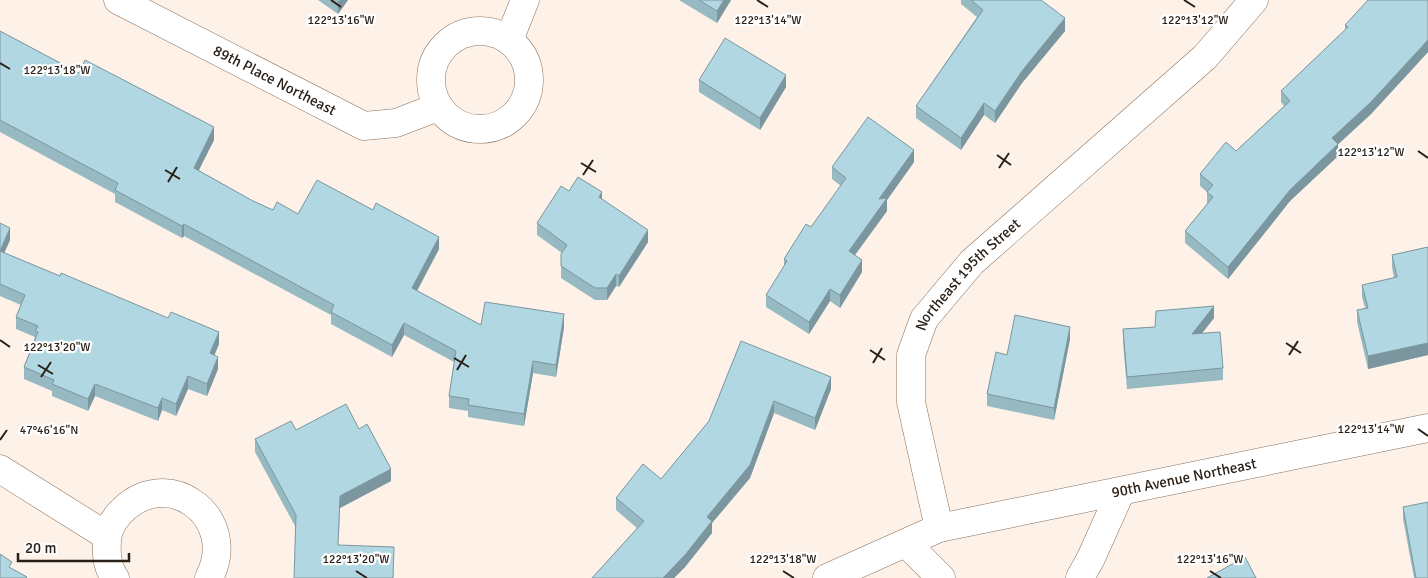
<svg xmlns="http://www.w3.org/2000/svg" width="1428" height="578" font-family="Signika,sans-serif">
<style>
.lines{fill:none;stroke-linecap:round;stroke-linejoin:round}
.minor-casing{stroke:#89705b;stroke-width:29}
.minor{stroke:#fff;stroke-width:28}
.wall{fill:#97b9c2}
.shaded-wall{fill:#7b969e}
.building{fill:#b0d7e2;stroke:#7b969e}
.ticks{fill:none;stroke:#2a2017;stroke-width:2}
.labels{text-anchor:middle;dominant-baseline:central;stroke-width:4.5;stroke-linejoin:round;paint-order:stroke}
.street-label{font-size:15px;fill:#2a2017;stroke:#fff}
.ticks-label{font-size:12px;text-anchor:middle;fill:#2a2017;stroke:#fff;stroke-width:4.5;stroke-linejoin:round;paint-order:stroke}
</style>
<rect width="100%" height="100%" fill="#fdf1e8"/>
<g class="lines">
<!-- minor casing -->
<g class="minor-casing">
<g id="minor">
<path id="s1" d="M118,0l246,126 32,-3 42,-16"/>
<circle cx="480" cy="80" r="49"/>
<path d="M509,40l16,-40"/>
<path d="M0,469l107,67"/>
<path id="s2" d="M939,528l489,-100"/>
<path d="M906,543l35,35"/>
<path d="M115,578c-8,-11 -9,-24 -8,-36 0,-10 5,-20 12,-28 46,-52 122,2 90,64"/>
<path id="s3" d="M827,578l112,-50 -28,-126v-47l13,-36 48,-57 233,-205 49,-57"/>
<path d="M1080,578l11,-20 30,-67"/>
</g>
</g>
<!-- minor -->
<use href="#minor" class="minor"/>
</g>
<!-- wall -->
<g class="wall">
<path d="M318,0h30l-10,14z"/>
<path d="M679,0h52l-14,23z"/>
<path d="M961,0h80l24,31 -43,52 -27,40 -11,-8 -23,35 -45,-32v-12l61,-89 -16,-13z"/>
<path d="M1428,0v52l-57,62 -33,30v12l-48,45 -62,78 -43,-36v-12l22,-27v-12l-7,-6v-12l36,-23 48,-45 -3,-4v-11l64,-61v-5z"/>
<path d="M0,31l79,42 135,67 -16,30 55,31 20,9 25,4 141,35 -22,42 64,34 83,2 -8,50 -23,-4 -9,53 -56,-9v-6l-19,-3v-12l5,-34 -50,-27 -12,22 -61,-33v-9l-147,-79 -2,2 -67,-36v-8l-115,-62z"/>
<path d="M699,80l87,7 -26,43 -61,-38z"/>
<path d="M914,162l-27,38v11l-32,44 7,17 -22,36 -10,-7 -21,33 -43,-27v-12l18,-28v-8l27,-32 30,-41 -9,-7v-12z"/>
<path d="M569,191l33,8 46,43 -29,45 -3,-1 -9,14h-12l-34,-22v-24l1,-1 -25,-18v-12z"/>
<path d="M0,223l10,17 -6,13 215,91 -5,11 4,14 -11,27 -19,-7 -12,27 -14,-6 -4,11 -63,-25 -7,15 -36,-15v-5l-28,-12v-12l11,-30 -19,-8v-12l5,-12 -21,-9z"/>
<path d="M1428,247v108l-60,14 -11,-47v-12l8,-2 -3,-11v-12l32,-7 -2,-11v-12z"/>
<path d="M1214,318l-12,15 21,35v12l-96,9 -4,-47v-13l32,-2z"/>
<path d="M1070,339l-16,81 -67,-14v-12z"/>
<path d="M831,377v12l-16,41 -41,-17 -24,65 -38,45v10l-27,34 -11,11h-82l45,-50 -21,-18v-12l45,-19 48,-58z"/>
<path d="M359,429l32,52 -51,27 -45,18 -40,-74v-13l41,-9z"/>
<path d="M1403,507l25,71h-14l-11,-59z"/>
</g>
<!-- shaded-wall -->
<g class="shaded-wall">
<path d="M340,0h8l-10,14v-12z"/>
<path d="M724,0h7l-14,23v-12z"/>
<path d="M1065,18v13l-43,52 -27,40v-12l27,-40z"/>
<path d="M1428,40v12l-57,62 -39,36v-12z"/>
<path d="M786,75v12l-26,43v-12z"/>
<path d="M984,103v12l-23,35v-12z"/>
<path d="M214,127v13l-20,40v-12z"/>
<path d="M1338,144v12l-48,45 -62,78v-12l62,-77z"/>
<path d="M914,150v12l-27,38v11l-38,52v-12l30,-52z"/>
<path d="M602,192v12l-3,-7z"/>
<path d="M184,224v12l-2,2v-12z"/>
<path d="M10,228v12l-10,23v-12z"/>
<path d="M648,230v12l-29,45v-11z"/>
<path d="M439,237v12l-27,51v-12z"/>
<path d="M862,260v12l-22,36v-13z"/>
<path d="M616,274v12l-9,14v-12z"/>
<path d="M830,289v12l-21,33v-12z"/>
<path d="M1214,306v12l-22,28v-12z"/>
<path d="M564,314v13l-8,50v-12z"/>
<path d="M404,323v12l-12,22v-12z"/>
<path d="M1070,327v12l-16,81v-12z"/>
<path d="M219,332v12l-9,22v-13z"/>
<path d="M1428,343v12l-60,14v-13z"/>
<path d="M218,357v12l-11,27v-12z"/>
<path d="M533,361v12l-9,53v-12z"/>
<path d="M188,376v13l-12,27v-12z"/>
<path d="M831,377v12l-16,41v-12z"/>
<path d="M95,384v12l-7,15v-12z"/>
<path d="M162,398v12l-4,11v-13z"/>
<path d="M774,401v12l-24,65 -38,45v10l-27,34 -11,11h-11l44,-61z"/>
<path d="M391,469v12l-51,27 -2,49 2,-61z"/>
</g>
<!-- building -->
<g class="building">
<path d="M699,0h25l-7,11z"/>
<path d="M971,0h70l24,18 -43,53 -27,40 -11,-8 -23,35 -45,-32 67,-96z"/>
<path d="M1368,0h60v40l-57,62 -39,36 6,6 -48,46 -62,77 -43,-36 28,-34 -6,-5 6,-7 -13,-11 26,-32 10,9 54,-50 -9,-10 67,-64 -3,-2z"/>
<path d="M0,31l79,42 6,-13 129,67 -20,41 59,33 20,9 4,-8 21,12 19,-34 56,30 3,-7 63,34 -27,51 69,37 4,-23 79,12 -8,51 -23,-4 -9,53 -56,-9 1,-6 -20,-3 7,-45 -52,-28 -12,22 -61,-33 3,-7 -150,-81 -2,2 -67,-36 3,-7 -118,-63z"/>
<path d="M725,38l61,37 -26,43 -61,-38z"/>
<path d="M868,117l46,33 -35,49 8,-1 -38,53 13,9 -22,35 -10,-6 -21,33 -43,-27 21,-34 -3,-2 22,-35 5,3 35,-49 -14,-11z"/>
<path d="M578,177l24,15 -3,5 49,33 -29,46 -3,-2 -9,14h-12l-34,-22v-12l6,-9 -30,-22 24,-37 8,5z"/>
<path d="M0,223l10,5 -10,23z"/>
<path d="M1428,247v96l-60,13 -11,-46 11,-2 -6,-23 35,-8 -5,-22z"/>
<path d="M0,251l60,25 1,-3 107,45 3,-6 48,20 -9,21 8,4 -11,27 -19,-8 -12,28 -14,-6 -4,10 -63,-24 -7,15 -36,-15 2,-4 -30,-13 14,-35 -3,-1 3,-5 -22,-9 9,-22 -25,-11z"/>
<path d="M1214,306l-22,28 28,-2 3,36 -96,9 -4,-48 32,-2 1,-16z"/>
<path d="M1015,315l55,12 -16,81 -67,-14 9,-42 11,3z"/>
<path d="M741,341l90,36 -16,41 -41,-17 -24,64 -43,52 5,4 -27,34 -22,23h-71l52,-57 -28,-23 27,-34 18,15 48,-58z"/>
<path d="M346,404l13,25 8,-5 24,45 -51,27 -2,49 56,2 -1,31h-99l2,-63 -41,-76 36,-18 5,9z"/>
<path d="M1428,502v76h-12l-13,-71z"/>
<path d="M0,554l12,8 -3,5 18,10 -1,1h-26z"/>
<path d="M1245,557l11,21h-49z"/>
</g>
<!-- ticks -->
<path class="ticks" d="M331,0l10,7M757,0l11,7M1184,0l11,7M0,63l10,6M1418,151l10,7M997,155l14,10M581,163l15,9M999,168l10,-15M165,170l15,9M583,175l10,-15M168,182l9,-15M0,340l10,7M1286,343l15,10M870,350l15,10M1289,355l9,-14M454,358l15,9M873,363l9,-15M38,365l15,9M457,370l9,-15M41,377l10,-15M1418,429l10,7M0,440l7,-10M356,571l11,7M783,571l11,7M1210,571l11,7"/>
<g class="labels">
<!-- street labels -->
<g class="street-label">
<text stroke="none"><textPath href="#s1" startOffset="176">89th Place Northeast</textPath></text>
<text stroke="none"><textPath href="#s3" startOffset="399">Northeast 195th Street</textPath></text>
<text stroke="none"><textPath href="#s2" startOffset="250">90th Avenue Northeast</textPath></text>
</g>
</g>
<g class="ticks-label">
<text x="341" y="24">122°13'16"W</text>
<text x="768" y="24">122°13'14"W</text>
<text x="1195" y="24">122°13'12"W</text>
<text x="57" y="74">122°13'18"W</text>
<text x="1371" y="156">122°13'12"W</text>
<text x="57" y="351">122°13'20"W</text>
<text x="1371" y="433">122°13'14"W</text>
<text x="49" y="434">47°46'16"N</text>
<text x="1210" y="563">122°13'16"W</text>
<text x="356" y="563">122°13'20"W</text>
<text x="783" y="563">122°13'18"W</text>
</g>
<!-- scale -->
<path d="M18 553v8h111v-8" fill="none" stroke="#2a2017" stroke-width="2.5"/>
<text x="25" y="553" font-size="15" fill="#2a2017" stroke="#ffffff" stroke-width="4" paint-order="stroke">20 m</text>
</svg>
